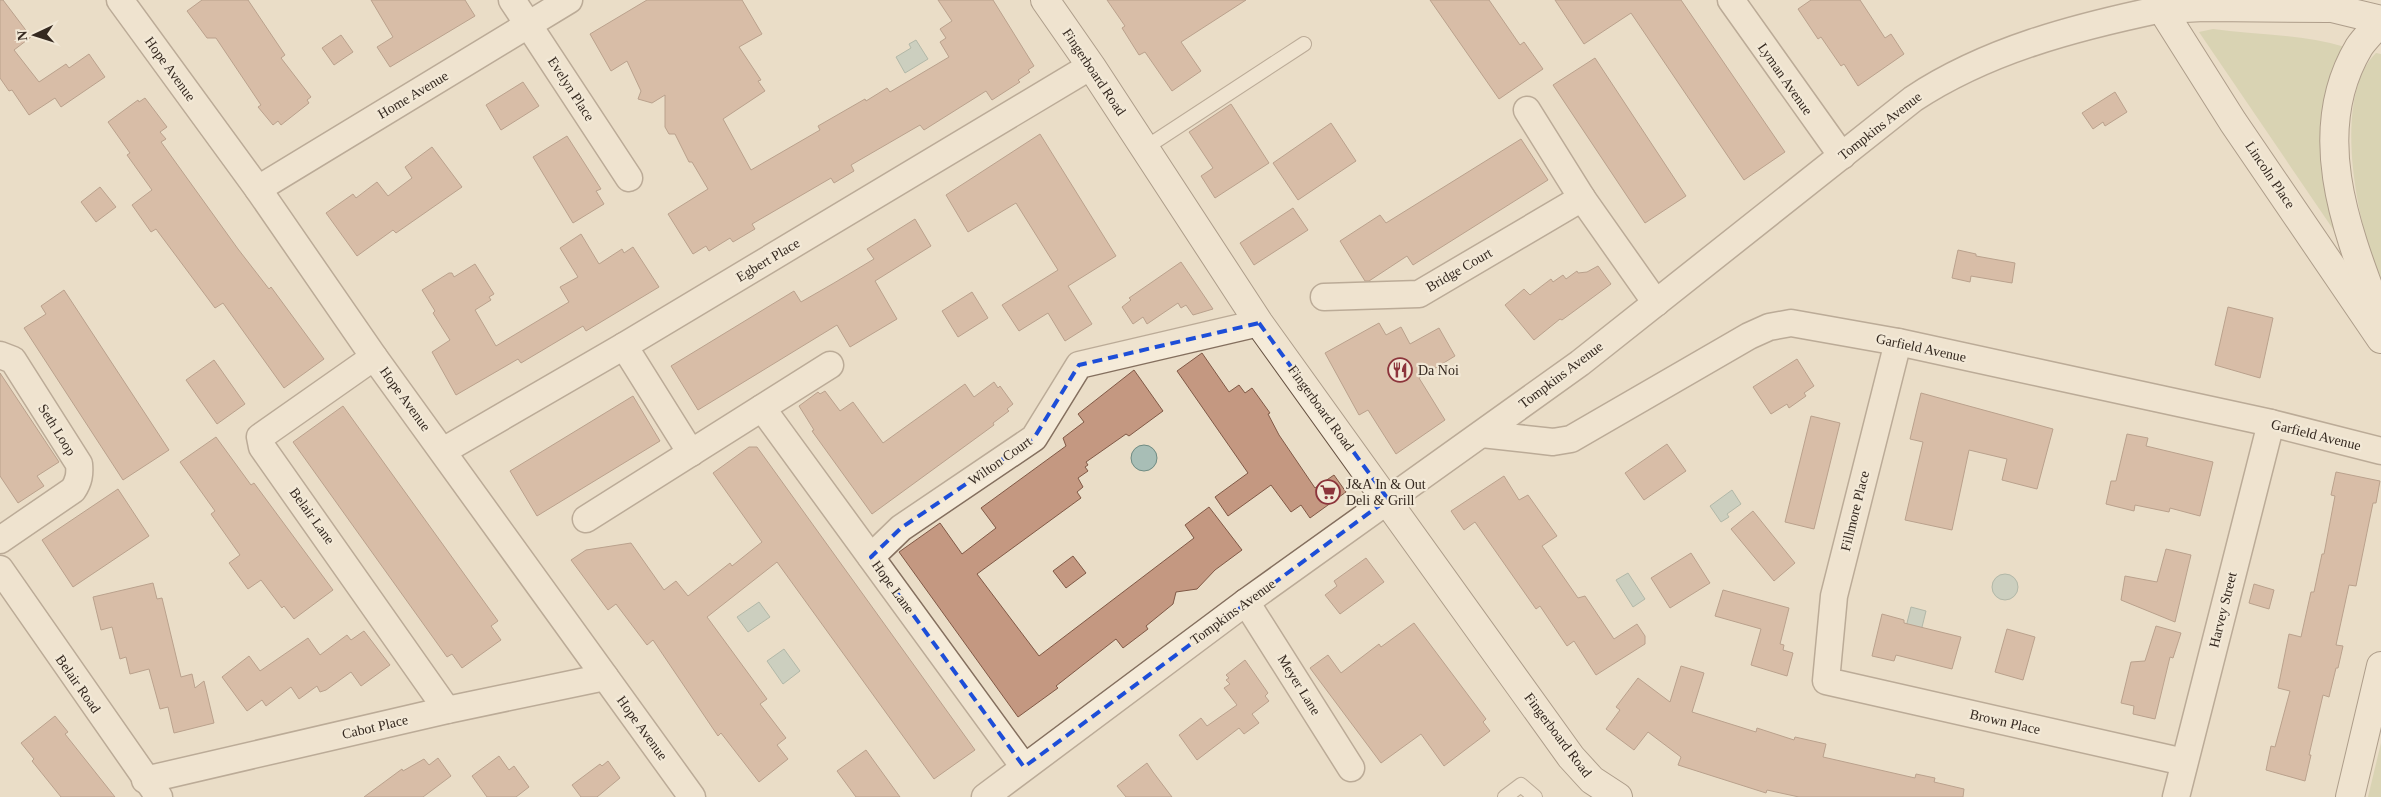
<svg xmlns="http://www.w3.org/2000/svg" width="2381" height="797" font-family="'Times New Roman',serif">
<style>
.green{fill:#c5c79c}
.water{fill:#a8beb6;stroke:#6f8b82}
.building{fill:#c49881;stroke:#805946}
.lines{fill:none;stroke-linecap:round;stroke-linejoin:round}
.lane-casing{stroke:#846f5e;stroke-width:16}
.street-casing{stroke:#846f5e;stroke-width:29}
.secondary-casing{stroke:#665141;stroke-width:30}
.lane{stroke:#f5ebd9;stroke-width:14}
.street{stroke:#f5ebd9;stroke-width:26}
.secondary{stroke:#f5ebd9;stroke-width:28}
.marked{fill:none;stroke:#1d4ed8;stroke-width:4;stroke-dasharray:10 6;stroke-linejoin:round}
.labels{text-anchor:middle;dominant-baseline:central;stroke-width:4.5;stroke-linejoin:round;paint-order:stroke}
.street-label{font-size:14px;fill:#352920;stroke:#f2e8d6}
.poi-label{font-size:14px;fill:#352920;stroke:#f2e8d6;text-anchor:start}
</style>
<rect width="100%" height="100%" fill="#eaddc7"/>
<!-- green -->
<g class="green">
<path d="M2213,29c45,6 88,5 132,18l5,207 -151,-222z"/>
<path d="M2376,53l5,1v228c-23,-53 -51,-184 -5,-229z"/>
<path d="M2381,743v54h-13z"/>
</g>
<!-- water -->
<g class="water">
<path d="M916,40l12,19 -23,14 -9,-16 15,-9 -2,-4z"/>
<circle cx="1144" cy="458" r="13"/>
<path d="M1732,490l9,14 -14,10 2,3 -8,5 -11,-16z"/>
<path d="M1628,573l17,26 -12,8 -17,-27z"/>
<circle cx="2005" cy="587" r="13"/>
<path d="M759,602l11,15 -22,15 -11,-15z"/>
<path d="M1911,607l15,4 -8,32 -15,-4z"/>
<path d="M784,649l16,22 -17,13 -16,-23z"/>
</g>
<!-- building -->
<g class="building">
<path d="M0,0h3l28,37 -17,13 25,32 27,-18 3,4 20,-14 16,23 -44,30 -6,-9 -26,17 -17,-25 -3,1 -9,-13z"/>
<path d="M202,0h46l37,55 -4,3 30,39 -4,3 2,3 -28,22 -3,-4 -5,4 -15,-18 3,-2 -45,-67h-9l-20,-27z"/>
<path d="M371,0h94l10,16 -85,51 -13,-20 16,-10z"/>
<path d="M647,0h95l20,34 -23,13 22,33 -3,1 7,10 -42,28 28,51 69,-40 -2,-4 47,-27 1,2 21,-13 3,4 59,-35 -9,-15 6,-4 -6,-9 12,-8 -14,-21h55l41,66 -6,4 2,2 -12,8 2,2 -28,18 -6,-9 -62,39 -4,-5 -69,40 3,6 -20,12 -3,-5 -79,46 3,5 -22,13 -3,-4 -21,13 -3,-5 -13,8 -25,-40 40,-25 -16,-27h-3l-14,-28h-6l-4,-7v-32l-13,8 -14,-4 3,-8 -14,-30 -16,10 -21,-37z"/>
<path d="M1107,0h139l-65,42 20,29 -29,20 -27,-39 -6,3 -17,-27 3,-2z"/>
<path d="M1430,0h59l31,45 4,-3 19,27 -44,30z"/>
<path d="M1555,0h126l104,152 -41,28 -113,-167 -47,31z"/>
<path d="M1811,0h49l25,38 6,-4 13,20 -46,32 -14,-22 -3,2 -20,-29 -3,2 -20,-30z"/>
<path d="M341,35l12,17 -19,13 -12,-17z"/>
<path d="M1595,58l91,138 -41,27 -92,-138z"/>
<path d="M523,82l16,24 -38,24 -15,-25z"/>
<path d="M2115,92l12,20 -22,14 -2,-4 -10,7 -11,-16z"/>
<path d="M145,98l22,29 -7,5 6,7 -5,3 77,107 31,40 2,-2 53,72 -40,29 -61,-85 -8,5 -59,-79 -5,3 -19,-27 20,-15 -25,-35 3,-2 -22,-31 30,-22 1,2z"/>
<path d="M1231,104l38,59 -54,35 -14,-22 12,-8 -24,-36z"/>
<path d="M1331,123l25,38 -58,39 -25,-37z"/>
<path d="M1040,134l76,122 -48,30 24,38 -27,17 -17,-28 -29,18 -17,-26 56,-35 -42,-67 -48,29 -22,-37z"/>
<path d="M567,136l34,53 -5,2 8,13 -31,19 -40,-66z"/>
<path d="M1521,139l27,41 -135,85 -6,-9 -38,25h-4l-25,-40 40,-26 6,8z"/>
<path d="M432,147l30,40 -66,46 -3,-3 -36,26 -31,-43 27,-19 3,4 21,-16 11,14 24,-18 -7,-11z"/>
<path d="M100,187l16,20 -20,15 -15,-20z"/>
<path d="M1293,208l15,22 -54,35 -14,-22z"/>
<path d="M915,219l16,27 -56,35 22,38 -47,28 -13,-22 -139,85 -27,-44 123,-75 7,11 33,-19 40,-24 -7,-10z"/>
<path d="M581,234l18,30 23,-15 2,4 9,-6 26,40 -73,44 -3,-5 -62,37 -3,-4 -62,36 -24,-43 18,-12 -17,-27 2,-2 -13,-21 27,-17h3l2,4 21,-13 19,30 -5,3 2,3 -16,10 21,36 73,-44 -9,-15 18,-10 -18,-29z"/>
<path d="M1958,250l18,4v2l39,7 -3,20 -41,-7 -1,6 -18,-4z"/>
<path d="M1181,262l32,47 -20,6 -7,-10 -5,3 -3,-5 -31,21 -4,-7 -10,7 -11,-17 9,-7 -2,-2z"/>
<path d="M1598,266l13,18 -49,36 -2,-1 -26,21 -29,-35 19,-16 6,6 21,-16 2,3 10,-7 3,4 11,-8 1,2 9,-1z"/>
<path d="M64,290l105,160 -46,30 -99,-152 22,-14 -5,-8z"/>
<path d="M972,292l16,26 -30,19 -16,-26z"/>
<path d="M2228,307l45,11 -13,60 -45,-13z"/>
<path d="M1379,323l7,12 15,-8 9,17 29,-16 16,28 -36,22 26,42 -49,34 -28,-44 -9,5 -34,-62z"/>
<path d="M1202,353l27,39 10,-7 6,8 7,-5 18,25 -2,1 11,21 36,53 19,-13 12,17 -36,26 -9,-13 -10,7 -20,-27 -43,31 -13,-19 33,-24 -71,-102z"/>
<path d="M1797,359l17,27 -10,7 2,3 -17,12 -2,-4 -16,10 -18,-27z"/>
<path d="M214,360l31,44 -28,20 -31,-44z"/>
<path d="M1134,370l29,41 -34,25 -3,-2 -40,28 2,3 -3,2 3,4 -10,7 5,9 -6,5 4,6 -104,76 62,82 155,-118 -9,-13 24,-18 33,43 -27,20 -18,19 -21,3 -3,12 -27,22 2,3 -25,19 -7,-9 -60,47 2,2 -40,29 -119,-165 41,-29 22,31 34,-26 -15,-20 85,-62 -3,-8 21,-16 -6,-8z"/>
<path d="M0,373l59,89 -22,14 7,10 -26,17 -18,-27z"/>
<path d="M994,382l4,6 2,-2 13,18 -6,5 2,2 -16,12 1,2 -122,89 -60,-83 2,-1 -15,-24 19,-14 2,2 5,-3 15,20 13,-9 30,41 82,-59 9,13z"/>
<path d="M1921,393l132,36 -16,60 -35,-9 5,-21 -38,-9 -17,80 -47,-10 18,-78 -13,-3z"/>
<path d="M633,396l27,45 -123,75 -27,-45z"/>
<path d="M343,406l155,215 -7,5 10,14 -39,28 -10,-14 -5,3 -154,-215z"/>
<path d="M1811,416l29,7 -26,106 -29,-7z"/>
<path d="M2127,434l21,4 -2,8 67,16 -13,54 -30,-8 -1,4 -34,-7 -1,6 -28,-7 5,-23h5z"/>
<path d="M216,437l35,48 3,-2 79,107 -39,29 -10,-13 -2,2 -21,-28 -13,9 -19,-26 11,-8 -29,-41 4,-3 -35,-49z"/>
<path d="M1667,444l19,27 -42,29 -19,-27z"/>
<path d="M749,447h8l218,303 -41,29 -157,-217 -70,55 60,82 -7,5 26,34 -9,7 11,14 -29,23 -38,-49 -3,3 -65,-96 -6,5 -31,-41 -8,6 -37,-50 15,-10 45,-7 33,47 12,-9 12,15 42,-33 2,3 30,-24 -49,-69z"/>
<path d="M2336,472l44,9 -4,22h-3l-17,83 -7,-1 -13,60 7,1 -5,22h-2l-7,29 -6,-2 -14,60h2l-6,26 -39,-11 5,-24 4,1 15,-56 -12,-3 11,-54 12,3 10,-45h3l8,-38h2l11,-58 -4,-1z"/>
<path d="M1504,476l15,24 9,-5 29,41 -15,10 36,52 7,-2 29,43 23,-15 8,12v8l-49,31 -22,-34 -7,5 -27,-40 -4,3 -61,-87 -11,8 -13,-19z"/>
<path d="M118,489l31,47 -76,51 -31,-47z"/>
<path d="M1753,511l42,52 -21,18 -43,-52z"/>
<path d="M2166,549l25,6 -16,67 -54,-22 4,-24 32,6z"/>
<path d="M1691,553l19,30 -40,25 -19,-30z"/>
<path d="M1073,556l13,17 -20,15 -13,-17z"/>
<path d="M1366,558l18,24 -44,32 -15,-19 12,-9 -3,-5z"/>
<path d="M153,583l4,16 5,-1 19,79 11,-3 3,14 9,-7 10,42 -40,10 -6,-26 -8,2 -11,-40 -19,5 -4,-17 -6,2 -8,-32 -11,3 -8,-33z"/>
<path d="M2254,584l20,6 -5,19 -20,-6z"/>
<path d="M1723,590l66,18 -9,36 4,1 -1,5 10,3 -6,23 -36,-11 10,-36 -46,-13z"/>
<path d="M1882,614l22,6v3l57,14 -9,32 -56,-14 -2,6 -22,-5z"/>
<path d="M1414,623l72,96 -3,3 7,9 -46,35 -23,-32 -40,29 -71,-95 18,-13 13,18 38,-29 2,3z"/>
<path d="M2156,626l25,7 -8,25 -3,-1 -15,62 -22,-5 1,-8 -13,-3 10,-41 14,-1z"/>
<path d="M2007,629l28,8 -12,43 -28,-8z"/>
<path d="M364,631l26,34 -29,21 -10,-14 -25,18 -6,2 -3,-6 -18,13 -8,-12 -25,19 -4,-6 -15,11 -25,-34 27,-21 11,15 48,-33 12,17 27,-20 4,5z"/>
<path d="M1245,660l23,33 -3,3 4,5 -17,13 7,9 -15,11 -5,-6 -42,32 -18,-25 22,-17 6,8 30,-21 -13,-17 6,-4 -4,-4 3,-2 -3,-3z"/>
<path d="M1681,666l23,7 -12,39 64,20 1,-4 37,12 1,-3 31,7 -3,13 92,21 1,-4 19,4 -1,4 30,7 -1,8h-164l-32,-7 -1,3 -88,-28 3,-8 -33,-25 -14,18 -28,-21 14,-19 -4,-3 22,-29 32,24z"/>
<path d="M55,716l13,16 -3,2 50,63h-54l-29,-36 2,-2 -13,-16z"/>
<path d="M866,750l34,47h-44l-19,-26z"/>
<path d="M499,756l10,14 5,-4 15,21 -13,10h-29l-15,-21z"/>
<path d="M438,758l13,18 -28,21h-59l38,-28 1,2 21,-12 5,6z"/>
<path d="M608,761l12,17 -23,19h-16l-9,-12 28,-21 2,2z"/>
<path d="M1147,763l6,9 19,25h-46l-9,-11z"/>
</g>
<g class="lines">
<!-- lane casing -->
<g class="lane-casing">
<g id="lane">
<path d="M1145,148l159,-104"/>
<path d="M1505,797l16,-12 14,12"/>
</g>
</g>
<!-- street casing -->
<g class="street-casing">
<g id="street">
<path d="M120,0l138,189 116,168 318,440"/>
<path d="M512,0l117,178"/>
<path d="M1731,0l111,156"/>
<path d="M1527,110l55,88"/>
<path d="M258,189l311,-189"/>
<path d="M1324,297l95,-3 163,-96 74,105"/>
<path d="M1898,342l-64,254 -8,85 358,81"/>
<path d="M624,346l67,107"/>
<path d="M0,355l13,5 66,104c1,10 0,17 -6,26l-73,50"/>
<path d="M374,357l-114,80 2,10 185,263"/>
<path d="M762,408l262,359"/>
<path d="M1482,434l71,8 18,-3 178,-103 20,-9 22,-4 107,19 147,32 226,49 110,28"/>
<path d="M443,451l181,-105 467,-280"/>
<path d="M586,519l244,-154"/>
<path d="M871,557l30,-29 133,-90 45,-73 180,-42"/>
<path d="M0,569l159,228"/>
<path d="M1246,602l105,166"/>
<path d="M145,780l302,-70 158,-33"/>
<path d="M985,797l261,-195 334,-239 333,-264c74,-49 163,-72 249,-90"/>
<path d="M2176,797l95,-374"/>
</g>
</g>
<!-- secondary casing -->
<g class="secondary-casing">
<g id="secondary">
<path d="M1045,0l46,66 168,257 312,434 21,23 26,17"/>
<path d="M2156,0l77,122 148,217"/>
<path d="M2311,3l70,17"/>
<path d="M2162,9l43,-2 123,1"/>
<path d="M2380,318c-32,-85 -73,-184 -21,-271 6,-9 15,-17 22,-26"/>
<path d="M2350,797l31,-131"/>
</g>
</g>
<!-- lane -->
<use href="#lane" class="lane"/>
<!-- street -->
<use href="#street" class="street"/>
<!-- secondary -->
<use href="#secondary" class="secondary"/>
</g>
<!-- marked area -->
<path d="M0 0H2381V797H0ZM1259,323l129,176 -364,268 -153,-210 30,-29 133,-90 45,-73z" fill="#eaddc7" fill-opacity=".55" fill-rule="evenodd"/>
<path class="marked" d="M1259,323l129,176 -364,268 -153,-210 30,-29 133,-90 45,-73z"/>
<!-- icons -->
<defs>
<g id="restaurant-ring" transform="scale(1.25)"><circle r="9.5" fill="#f2e8d6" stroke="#8c343b" stroke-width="1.5"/><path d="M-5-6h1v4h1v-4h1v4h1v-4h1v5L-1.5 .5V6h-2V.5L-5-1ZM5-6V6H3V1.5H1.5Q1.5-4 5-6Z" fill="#8c343b"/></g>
<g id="supermarket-ring" transform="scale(1.25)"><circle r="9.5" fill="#f2e8d6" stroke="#8c343b" stroke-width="1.5"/><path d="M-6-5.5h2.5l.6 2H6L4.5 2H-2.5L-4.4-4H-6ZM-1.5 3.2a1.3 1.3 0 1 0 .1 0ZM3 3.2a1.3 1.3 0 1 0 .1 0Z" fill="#8c343b"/></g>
</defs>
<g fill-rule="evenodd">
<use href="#restaurant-ring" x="1400" y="370"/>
<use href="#supermarket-ring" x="1328" y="492"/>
</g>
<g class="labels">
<!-- street labels -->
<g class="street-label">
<text transform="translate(170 69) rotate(54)">Hope Avenue</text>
<text transform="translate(1094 72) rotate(56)">Fingerboard Road</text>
<text transform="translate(1785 79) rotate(55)">Lyman Avenue</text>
<text transform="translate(571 89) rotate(57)">Evelyn Place</text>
<text transform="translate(413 95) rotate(-31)">Home Avenue</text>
<text transform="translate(1880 126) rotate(-38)">Tompkins Avenue</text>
<text transform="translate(2270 175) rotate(56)">Lincoln Place</text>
<text transform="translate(768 260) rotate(-31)">Egbert Place</text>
<text transform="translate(1459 270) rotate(-30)">Bridge Court</text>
<text transform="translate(1921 348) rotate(12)">Garfield Avenue</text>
<text transform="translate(1561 375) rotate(-37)">Tompkins Avenue</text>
<text transform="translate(405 399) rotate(54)">Hope Avenue</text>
<text transform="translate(1321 408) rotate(54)">Fingerboard Road</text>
<text transform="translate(57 430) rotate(58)">Seth Loop</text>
<text transform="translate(2316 435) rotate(14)">Garfield Avenue</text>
<text transform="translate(1000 461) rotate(-35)">Wilton Court</text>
<text transform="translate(1855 511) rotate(-76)">Fillmore Place</text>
<text transform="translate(312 516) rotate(54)">Belair Lane</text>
<text transform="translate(893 587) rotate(54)">Hope Lane</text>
<text transform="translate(2223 610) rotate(-76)">Harvey Street</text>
<text transform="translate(1233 612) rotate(-36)">Tompkins Avenue</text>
<text transform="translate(78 684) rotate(55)">Belair Road</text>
<text transform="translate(1299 685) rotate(58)">Meyer Lane</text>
<text transform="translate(2005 722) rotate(13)">Brown Place</text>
<text transform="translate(375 727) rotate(-13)">Cabot Place</text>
<text transform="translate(642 728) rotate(54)">Hope Avenue</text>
<text transform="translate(1558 735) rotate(53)">Fingerboard Road</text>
</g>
<!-- poi labels -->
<g class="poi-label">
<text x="1418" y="370">Da Noi</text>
<text x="1346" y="484">J&amp;A In &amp; Out<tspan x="1346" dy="16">Deli &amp; Grill</tspan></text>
</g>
</g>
<!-- north arrow -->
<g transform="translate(35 35) rotate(266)" stroke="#f2e8d6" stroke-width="4" paint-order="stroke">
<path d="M0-4L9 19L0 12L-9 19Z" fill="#352920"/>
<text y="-8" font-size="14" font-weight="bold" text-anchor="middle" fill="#352920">N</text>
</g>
</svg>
